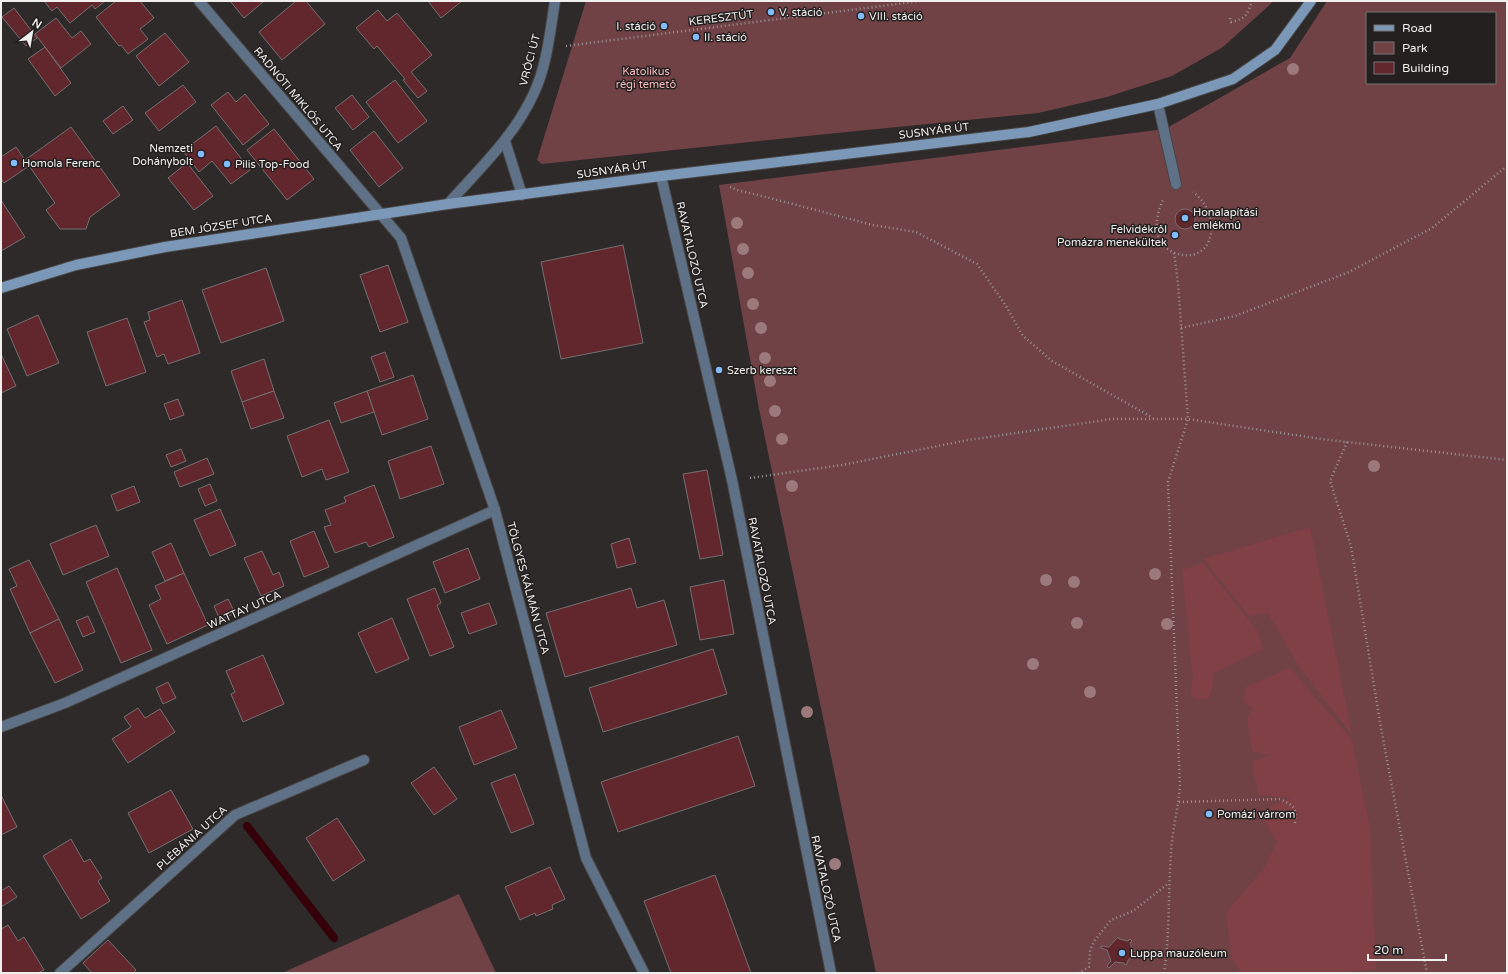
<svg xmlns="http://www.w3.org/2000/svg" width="1508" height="974" font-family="'Varela Round',sans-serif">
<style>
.green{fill:#704246;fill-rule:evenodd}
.forest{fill:#804046}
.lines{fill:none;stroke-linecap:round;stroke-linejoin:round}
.stream{stroke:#350009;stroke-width:8}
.building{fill:#62262d;stroke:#757070}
.street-casing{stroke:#494545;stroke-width:12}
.secondary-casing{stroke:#494545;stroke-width:12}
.path{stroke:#999595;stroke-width:2.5;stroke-dasharray:1 3;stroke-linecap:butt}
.street{stroke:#5f7186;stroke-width:10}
.secondary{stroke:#7b98b9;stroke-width:10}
.tree{fill:#9c797a}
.poi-dot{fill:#83bcfb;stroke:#242020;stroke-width:1.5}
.labels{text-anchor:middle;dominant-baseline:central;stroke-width:3;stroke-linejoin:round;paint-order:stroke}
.poi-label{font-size:11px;fill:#f1eeee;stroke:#242020;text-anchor:start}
.street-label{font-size:11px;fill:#f1eeee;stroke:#242020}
.park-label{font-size:11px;fill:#f6b9bc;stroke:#242020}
</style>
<rect width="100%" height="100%" fill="#2e2a2a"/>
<!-- green -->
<g class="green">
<path d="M586,1h688l-51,46 -51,29 -65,21 -69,16 -231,23 -265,28 -5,-4z"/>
<path d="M1327,1h180v972h-631l-117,-564 -40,-224 446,-56 125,-71zM1367,13h128v70h-128z"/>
<path d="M459,894l37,79h-214z"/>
</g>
<!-- forest -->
<g class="forest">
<path d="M1310,527l42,208 -54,-70 -30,-52 -19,3 -45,-57z"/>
<path d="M1203,563l55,69 5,17 -49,24 -2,16 -4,10 -11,1 -7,-7 3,-15 -11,-108z"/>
<path d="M1290,668l62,72 18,88 6,141 -38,4h-97l-9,-15 -6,-45 39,-46 12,-25 -13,-22 7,-15 21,-7 -34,-3 -6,-33 16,-7 -16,-4 -5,-33 6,-9 -10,-8 3,-14z"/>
</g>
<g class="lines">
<!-- stream -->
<path class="stream" d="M247,826l87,112"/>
</g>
<!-- building -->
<g class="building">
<path d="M44,1h61l-10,8 -3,-4 -22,18 -13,-16 -5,4z"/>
<path d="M116,1h24l14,17 -14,11 8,10 -20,15 -7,-9 -2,1 -23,-29z"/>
<path d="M230,1h34l-20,17z"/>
<path d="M296,1h10l19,23 -43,36 -23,-28z"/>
<path d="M428,1h34l-21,17z"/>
<path d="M14,8l23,30 -11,8 -24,-29z"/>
<path d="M378,10l9,11 10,-8 35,42 -21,17 16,19 -9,7 -15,-18 2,-1 -28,-33 -3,3 -18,-21z"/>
<path d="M56,18l16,20 9,-7 10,13 -30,24 -26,-34z"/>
<path d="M165,33l24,29 -30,24 -23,-30z"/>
<path d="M45,47l26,36 -16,13 -27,-37z"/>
<path d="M395,80l32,41 -29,22 -32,-41z"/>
<path d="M183,85l13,17 -37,29 -14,-18z"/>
<path d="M228,92l8,10 9,-8 24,30 -26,21 -32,-40z"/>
<path d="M352,95l17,22 -16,13 -18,-22z"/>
<path d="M123,106l10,14 -20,14 -10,-13z"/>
<path d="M216,126l34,44 -19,14 -19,-23 -13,11 -16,-21z"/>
<path d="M71,127l49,68 -30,22 -4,12h-26l-14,-19 9,-7 -30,-43z"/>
<path d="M274,129l40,50 -27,21 -40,-50z"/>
<path d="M374,131l29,37 -24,19 -29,-37z"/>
<path d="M16,147l13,19 -25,17 -3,-4v-22z"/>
<path d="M187,163l26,33 -19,14 -26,-32z"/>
<path d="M1,200l24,37 -24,14z"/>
<circle cx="1185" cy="219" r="10"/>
<path d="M623,245l20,98 -82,16 -20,-97z"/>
<path d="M388,265l20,57 -28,10 -20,-57z"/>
<path d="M266,268l18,53 -63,22 -19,-53z"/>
<path d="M182,300l18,53 -32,11 -4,-10 -7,3 -13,-35 6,-2 -2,-8z"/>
<path d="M38,315l21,48 -32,13 -20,-47z"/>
<path d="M127,318l19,54 -40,14 -19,-54z"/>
<path d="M385,352l9,25 -14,5 -9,-25z"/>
<path d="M1,354l15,32 -15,7z"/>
<path d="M264,359l10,32 -32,11 -11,-31z"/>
<path d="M413,375l15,44 -46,16 -15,-44z"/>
<path d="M274,391l10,27 -33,11 -9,-27z"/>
<path d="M367,391l7,21 -33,11 -7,-20z"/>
<path d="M178,399l6,16 -14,5 -6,-16z"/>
<path d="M329,420l20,52 -23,8 -4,-11 -20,8 -15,-41z"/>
<path d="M431,446l13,38 -44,15 -12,-38z"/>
<path d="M181,449l5,12 -15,6 -5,-12z"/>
<path d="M207,458l7,16 -34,13 -6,-15z"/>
<path d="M707,470l16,85 -23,4 -17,-85z"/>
<path d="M210,484l7,17 -12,5 -7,-17z"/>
<path d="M374,485l20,52 -25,10 -3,-5 -31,11 -11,-26 7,-2 -6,-15 21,-8 -2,-5z"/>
<path d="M134,486l6,16 -23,9 -6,-16z"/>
<path d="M220,509l16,36 -26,11 -16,-36z"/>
<path d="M96,525l13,31 -46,19 -13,-31z"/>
<path d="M314,531l15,36 -25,10 -14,-36z"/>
<path d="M629,538l7,25 -19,5 -6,-24z"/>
<path d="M171,543l13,30 -19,8 -13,-29z"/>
<path d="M468,548l12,31 -35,14 -12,-31z"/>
<path d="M262,551l11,24 6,-3 5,14 -23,10 -17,-38z"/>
<path d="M29,560l30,59 -29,14 -20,-44 7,-3 -8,-17z"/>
<path d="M117,568l35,82 -31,13 -35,-81z"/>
<path d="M184,573l24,52 -41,19 -18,-39 12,-6 -6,-13z"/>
<path d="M724,580l10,54 -34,6 -10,-53z"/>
<path d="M435,588l6,15 -4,2 17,42 -24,9 -23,-57z"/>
<path d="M631,588l6,20 27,-8 13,45 -112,32 -19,-64z"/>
<path d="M228,599l7,14 -15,7 -6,-14z"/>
<path d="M489,603l8,21 -28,10 -8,-21z"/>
<path d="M88,616l7,16 -12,5 -7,-16z"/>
<path d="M392,618l17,41 -33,14 -18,-40z"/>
<path d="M59,619l24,51 -28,13 -25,-50z"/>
<path d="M713,649l14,45 -124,38 -14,-44z"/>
<path d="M263,655l21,49 -41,18 -12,-28 4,-2 -9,-21z"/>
<path d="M168,682l8,16 -13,6 -7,-16z"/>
<path d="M138,708l7,10 15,-9 15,23 -47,31 -16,-24 19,-12 -7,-10z"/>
<path d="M501,710l16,38 -43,17 -15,-38z"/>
<path d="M738,736l17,50 -137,46 -17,-50z"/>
<path d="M434,767l23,32 -23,16 -23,-32z"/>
<path d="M515,774l19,50 -23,9 -20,-50z"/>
<path d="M171,790l22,39 -44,24 -21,-40z"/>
<path d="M1,795l16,32 -16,8z"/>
<path d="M337,818l28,42 -32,21 -27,-43z"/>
<path d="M71,839l13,23 6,-3 12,19 -4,3 12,20 -29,18 -38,-63z"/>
<path d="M550,867l15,32 -13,6 1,4 -17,7 -1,-3 -15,7 -15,-33z"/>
<path d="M715,875l36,98h-80l-27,-72z"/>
<path d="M9,886l8,11 -16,10v-16z"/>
<path d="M8,925l10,16 6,-4 20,33 -6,3h-37v-44z"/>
<path d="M1118,937l1,2 9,2 2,-2 2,2 -2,2 3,8 3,1 -1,3 -2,-1 -6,8v2l-2,1 -1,-2 -9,-1 -6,6 -2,-2 4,-5 -4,-11 -6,-2v-2l8,1z"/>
<path d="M108,940l28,30 -3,3h-41l-9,-10z"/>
</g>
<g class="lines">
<!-- street casing -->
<g class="street-casing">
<g id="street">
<path d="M199,1l202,237 94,272 91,348 58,115"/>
<path d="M1158,104l18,80"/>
<path d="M505,141l17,54"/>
<path d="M661,176l71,304 99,493"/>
<path d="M448,204c31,-35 66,-67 86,-111 13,-28 16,-61 21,-92"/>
<path d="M1,727l64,-24 430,-193"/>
<path d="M60,973l175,-158 129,-55"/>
</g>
</g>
<!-- secondary casing -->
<g class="secondary-casing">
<path id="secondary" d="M1,288l75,-23 89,-18 283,-43 213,-28 368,-44 129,-28 75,-25 42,-29 36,-49"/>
</g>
<!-- path -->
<g class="path">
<path d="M1230,18l1,4c16,-4 16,-7 21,-21"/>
<path d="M566,46l355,-45"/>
<path d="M730,187l7,3 29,7 107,28 43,7 61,32 29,42 17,30 29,25 101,57"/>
<path d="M1174,253c42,14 49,-39 19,-61"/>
<path d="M1181,328l54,-12 114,-44 83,-44 75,-62"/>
<path d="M1347,442l-17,39 21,65 30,182 46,245"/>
<path d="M750,478l92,-13 126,-25 144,-21h76l133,20 186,21"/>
<path d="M1179,802l101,-3c14,7 17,8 15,24"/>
<path d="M1078,973l11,-6 1,-17 5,-10 16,-20 22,-9 36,-28"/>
<path d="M1164,973c6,-40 4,-79 7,-119 1,-23 7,-45 9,-67l-12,-305 20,-63 -10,-136 -4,-30c-3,-2 -7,-4 -10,-7 -12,-13 -7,-35 0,-48"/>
</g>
<!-- street -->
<use href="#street" class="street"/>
<!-- secondary -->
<use href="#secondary" class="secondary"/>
</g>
<!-- trees -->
<g class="tree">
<circle cx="1293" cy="69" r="6"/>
<circle cx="737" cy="223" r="6"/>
<circle cx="743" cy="249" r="6"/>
<circle cx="748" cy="273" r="6"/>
<circle cx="753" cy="304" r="6"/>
<circle cx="761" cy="328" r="6"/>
<circle cx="765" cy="358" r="6"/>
<circle cx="770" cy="381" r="6"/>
<circle cx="775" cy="411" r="6"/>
<circle cx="782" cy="439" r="6"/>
<circle cx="1374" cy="466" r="6"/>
<circle cx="792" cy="486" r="6"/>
<circle cx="1155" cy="574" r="6"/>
<circle cx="1046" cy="580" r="6"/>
<circle cx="1074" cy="582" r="6"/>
<circle cx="1077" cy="623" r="6"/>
<circle cx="1167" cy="624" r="6"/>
<circle cx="1033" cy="664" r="6"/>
<circle cx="1090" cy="692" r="6"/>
<circle cx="807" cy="712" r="6"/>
<circle cx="835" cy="864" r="6"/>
</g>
<!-- markers -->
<g class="poi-dot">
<circle cx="771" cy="12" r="4"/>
<circle cx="861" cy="16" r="4"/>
<circle cx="664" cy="26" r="4"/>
<circle cx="696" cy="37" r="4"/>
<circle cx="201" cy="154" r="4"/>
<circle cx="14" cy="163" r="4"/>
<circle cx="227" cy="164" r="4"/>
<circle cx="1185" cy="218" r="4"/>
<circle cx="1175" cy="235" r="4"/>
<circle cx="719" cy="370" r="4"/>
<circle cx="1209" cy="814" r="4"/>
<circle cx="1122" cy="953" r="4"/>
</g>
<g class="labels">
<!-- poi labels -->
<g class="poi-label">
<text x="779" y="12">V. stáció</text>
<text x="869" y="16">VIII. stáció</text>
<text x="656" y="26" text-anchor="end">I. stáció</text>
<text x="704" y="37">II. stáció</text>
<text x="193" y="148" text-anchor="end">Nemzeti<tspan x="193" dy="13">Dohánybolt</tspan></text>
<text x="22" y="163">Homola Ferenc</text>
<text x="235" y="164">Pilis Top-Food</text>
<text x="1193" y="212">Honalapítási<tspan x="1193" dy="13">emlékmű</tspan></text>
<text x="1167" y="229" text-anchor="end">Felvidékről<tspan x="1167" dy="13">Pomázra menekültek</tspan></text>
<text x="727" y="370">Szerb kereszt</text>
<text x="1217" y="814">Pomázi várrom</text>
<text x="1130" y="953">Luppa mauzóleum</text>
</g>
<!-- street labels -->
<g class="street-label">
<text transform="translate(721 18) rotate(-7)">KERESZTÚT</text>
<text transform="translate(530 60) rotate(-75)">VRÓCI ÚT</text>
<text transform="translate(298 99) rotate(50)">RADNÓTI MIKLÓS UTCA</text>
<text transform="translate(934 131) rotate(-7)">SUSNYÁR ÚT</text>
<text transform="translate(612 170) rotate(-8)">SUSNYÁR ÚT</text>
<text transform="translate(221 226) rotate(-9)">BEM JÓZSEF UTCA</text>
<text transform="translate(692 255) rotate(77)">RAVATALOZÓ UTCA</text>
<text transform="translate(762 571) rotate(79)">RAVATALOZÓ UTCA</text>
<text transform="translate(528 588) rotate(75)">TÖLGYES KÁLMÁN UTCA</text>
<text transform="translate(244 610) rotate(-24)">WATTAY UTCA</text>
<text transform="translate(192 838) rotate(-42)">PLÉBÁNIA UTCA</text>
<text transform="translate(826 889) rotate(78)">RAVATALOZÓ UTCA</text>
</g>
<!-- park labels -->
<g class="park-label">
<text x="646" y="71">Katolikus<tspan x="646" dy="13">régi temető</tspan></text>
</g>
</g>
<!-- border -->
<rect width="1508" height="974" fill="none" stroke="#f1eeee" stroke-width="4"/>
<!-- legend -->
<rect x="1366" y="12" width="130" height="72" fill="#242020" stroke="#767272"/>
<rect x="1374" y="25" width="20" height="6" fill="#7b98b9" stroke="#767272"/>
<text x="1402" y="32" font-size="12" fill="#f1eeee">Road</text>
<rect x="1374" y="42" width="20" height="12" fill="#704246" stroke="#767272"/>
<text x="1402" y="52" font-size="12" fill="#f1eeee">Park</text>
<rect x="1374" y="62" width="20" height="12" fill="#62262d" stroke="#767272"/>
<text x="1402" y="72" font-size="12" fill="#f1eeee">Building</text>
<!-- north arrow -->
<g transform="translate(32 32) rotate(31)" stroke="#242020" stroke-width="3" paint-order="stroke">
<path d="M0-3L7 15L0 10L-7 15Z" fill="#f1eeee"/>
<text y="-6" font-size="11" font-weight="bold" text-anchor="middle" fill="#f1eeee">N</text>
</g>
<!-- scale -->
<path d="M1368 954v6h78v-6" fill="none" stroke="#f1eeee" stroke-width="2"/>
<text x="1374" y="954" font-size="12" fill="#f1eeee" stroke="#242020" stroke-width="3" paint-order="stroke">20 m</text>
</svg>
